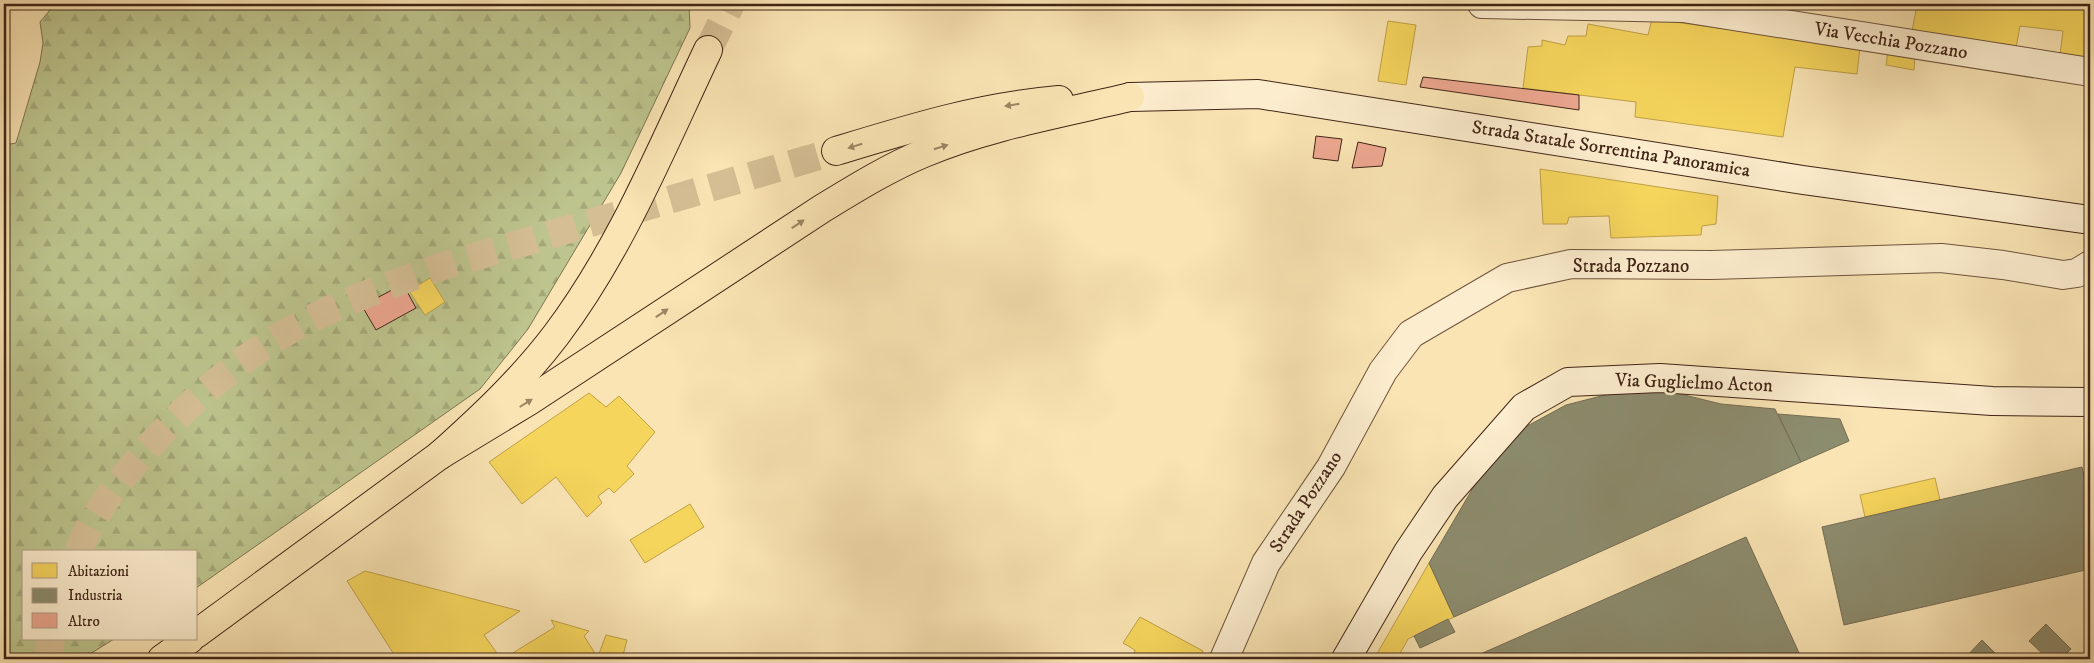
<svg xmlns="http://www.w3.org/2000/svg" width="2094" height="663" font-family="'IM FELL DW Pica',serif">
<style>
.forest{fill:url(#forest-firs);stroke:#7e7452}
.homes{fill:#f6d55c;stroke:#bfa047}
.industry{fill:#8c8c6e;stroke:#756d54}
.building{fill:#eda790;stroke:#402416}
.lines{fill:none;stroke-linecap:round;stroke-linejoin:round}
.primary-tunnel{stroke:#d5be94;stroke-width:28;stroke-dasharray:28 14;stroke-linecap:butt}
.highway-tunnel{stroke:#d5be94;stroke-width:28;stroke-dasharray:28 14;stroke-linecap:butt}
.street-casing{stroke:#6e543d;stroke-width:30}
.secondary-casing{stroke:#402416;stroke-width:30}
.primary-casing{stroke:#402416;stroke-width:30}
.highway-casing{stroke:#402416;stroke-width:30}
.street{stroke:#fcedce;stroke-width:28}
.secondary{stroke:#fcedce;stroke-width:28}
.primary{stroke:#fae4b3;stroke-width:28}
.highway{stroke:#fae4b3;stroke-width:28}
.oneway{fill:#9d8464}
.labels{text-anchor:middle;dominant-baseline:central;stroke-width:5;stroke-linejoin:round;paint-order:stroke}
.street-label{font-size:19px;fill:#402416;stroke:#fcedce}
</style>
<defs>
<pattern id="forest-firs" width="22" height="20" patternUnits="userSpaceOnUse" patternTransform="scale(1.25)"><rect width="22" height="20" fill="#bdc48d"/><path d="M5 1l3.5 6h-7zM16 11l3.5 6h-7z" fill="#a4a879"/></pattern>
</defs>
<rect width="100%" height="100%" fill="#fae4b3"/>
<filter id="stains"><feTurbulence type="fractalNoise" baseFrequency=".004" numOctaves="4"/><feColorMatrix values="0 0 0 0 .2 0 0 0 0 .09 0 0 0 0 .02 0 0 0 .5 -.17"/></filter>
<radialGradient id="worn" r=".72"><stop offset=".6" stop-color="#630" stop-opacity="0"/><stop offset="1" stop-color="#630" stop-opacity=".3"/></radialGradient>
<!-- forest -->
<path class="forest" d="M55,4h634l1,24 -69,145 -93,156 -48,60 -284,199v-36h-172v87h90l-32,20h-78v-514l12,-2 24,-81 3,-19 -3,-21z"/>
<!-- homes -->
<g class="homes">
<path d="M1899,4h191v55l-30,-4 3,-24 -43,-5 -4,22 -104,-17 5,-26z"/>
<path d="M1652,19l208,28 -3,27 -62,-7 -12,70 -148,-20 1,-15 -113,-14 5,-41 14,-1v-6l23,5 3,-9h18l2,-12 60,11z"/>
<path d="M1388,21l28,4 -10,60 -28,-4z"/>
<path d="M1888,50l27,4 -1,16 -28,-5z"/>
<path d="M1540,169l178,27 -2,28 -14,2 -1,9 -90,3 -2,-22 -40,1 -2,7h-24z"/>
<path d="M430,278l15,24 -20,13 -16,-24z"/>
<path d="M589,393l17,14 13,-11 36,36 -28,34 7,8 -20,19 -5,-5 -11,8 4,7 -15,14 -31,-40 -34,27 -33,-42z"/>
<path d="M1935,478l5,22 -75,17 -5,-22z"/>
<path d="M690,504l14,23 -59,36 -15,-23z"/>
<path d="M1429,563l25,54 -46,22 -11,20h-23z"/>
<path d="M365,571l155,40 -36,24 17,24h-104l-50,-78z"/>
<path d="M1140,617l63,34 -3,8h-66l1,-9 -12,-7z"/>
<path d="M551,620l38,11 -5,5 14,22 -2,1h-93l52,-32z"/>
<path d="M606,635l21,5 -5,19 -23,-5z"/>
</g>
<!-- industry -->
<g class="industry">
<path d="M1664,390l57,14 54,5 26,53 -347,155 -25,-54 61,-104 28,-28 48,-26 47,-12z"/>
<path d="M1778,414l62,5 9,22 -48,21z"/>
<path d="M2082,467l8,35v67l-246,56 -22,-98z"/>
<path d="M1746,537l54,118 -10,4h-321z"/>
<path d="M1448,619l7,13 -35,16 -6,-12z"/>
<path d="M2046,624l25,25 -10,10h-13l-19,-18z"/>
<path d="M1982,640l19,19h-37z"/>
</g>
<!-- building -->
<g class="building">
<path d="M1423,77l156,18v15l-159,-23z"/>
<path d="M1316,136l26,3 -4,22 -25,-3z"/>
<path d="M1358,142l28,6 -4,18 -30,2z"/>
<path d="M403,284l13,24 -40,22 -14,-24z"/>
</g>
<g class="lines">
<!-- primary-tunnel -->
<g class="primary-tunnel">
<path d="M78,552c12,-33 34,-62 57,-89 35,-42 77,-81 123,-113 55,-38 120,-61 182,-83l396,-116"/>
<path d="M48,659l3,-20"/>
</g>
<!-- highway-tunnel -->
<path class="highway-tunnel" d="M708,50l23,-46"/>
<!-- street casing -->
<g class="street-casing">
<g id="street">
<path d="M1482,4l201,4 407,64"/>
<path d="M1224,659l42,-96 65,-96 52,-96 28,-37 96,-56 64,-14 140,1 230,-7 62,7 60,10 14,-2 13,-8"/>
</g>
</g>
<!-- secondary casing -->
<g class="secondary-casing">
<g id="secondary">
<path d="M1130,97l128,-3 545,86 287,40"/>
<path d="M1346,659l62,-107 37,-55 79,-90 44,-25 92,-4 332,23 98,1"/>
</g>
</g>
<!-- primary casing -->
<g class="primary-casing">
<g id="primary">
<path d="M836,151c76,-23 143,-44 223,-51"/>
<path d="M196,634l244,-179 89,-54 294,-193c33,-20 65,-40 101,-55 64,-27 139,-40 206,-56"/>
<path d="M162,659l28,-20"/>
</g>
</g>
<!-- highway casing -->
<g class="highway-casing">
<path id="highway" d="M440,455c41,-37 82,-75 116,-120 65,-86 106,-188 152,-285"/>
</g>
<!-- street -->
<use href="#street" class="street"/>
<!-- secondary -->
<use href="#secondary" class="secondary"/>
<!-- primary -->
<use href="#primary" class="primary"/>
<!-- highway -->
<use href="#highway" class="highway"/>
</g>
<!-- one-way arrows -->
<defs><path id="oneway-solid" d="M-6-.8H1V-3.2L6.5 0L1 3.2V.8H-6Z" transform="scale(1.25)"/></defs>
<g class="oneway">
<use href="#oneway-solid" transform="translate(1012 105) rotate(171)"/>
<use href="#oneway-solid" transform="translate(855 146) rotate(163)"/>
<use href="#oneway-solid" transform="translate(941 147) rotate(-18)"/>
<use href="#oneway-solid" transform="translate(798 224) rotate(-33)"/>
<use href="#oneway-solid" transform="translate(662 313) rotate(-34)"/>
<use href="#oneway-solid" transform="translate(526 403) rotate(-32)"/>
</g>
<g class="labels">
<!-- street labels -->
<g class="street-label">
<text transform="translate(1891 41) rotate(9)">Via Vecchia Pozzano</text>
<text transform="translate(1611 149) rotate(9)">Strada Statale Sorrentina Panoramica</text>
<text x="1631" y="266">Strada Pozzano</text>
<text transform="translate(1694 383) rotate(2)">Via Guglielmo Acton</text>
<text transform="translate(1306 502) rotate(-57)">Strada Pozzano</text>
</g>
</g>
<!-- margin -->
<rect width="2094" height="663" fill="none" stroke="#fae4b3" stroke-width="20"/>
<rect x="5" y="5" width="2084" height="653" fill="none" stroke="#402416" stroke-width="2.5"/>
<rect x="10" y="10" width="2074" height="643" fill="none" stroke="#402416"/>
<!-- legend -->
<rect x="22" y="550" width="175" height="90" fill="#fcedce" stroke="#b19d84"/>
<rect x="32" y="563" width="25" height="15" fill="#f6d55c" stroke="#b19d84"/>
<text x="68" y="576" font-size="15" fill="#402416">Abitazioni</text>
<rect x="32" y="588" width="25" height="15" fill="#8c8c6e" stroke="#b19d84"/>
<text x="68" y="600" font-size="15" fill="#402416">Industria</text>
<rect x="32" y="613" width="25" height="15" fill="#eda790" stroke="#b19d84"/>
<text x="68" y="626" font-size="15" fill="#402416">Altro</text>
<rect width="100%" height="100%" filter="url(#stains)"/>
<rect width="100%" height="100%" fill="url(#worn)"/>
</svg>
